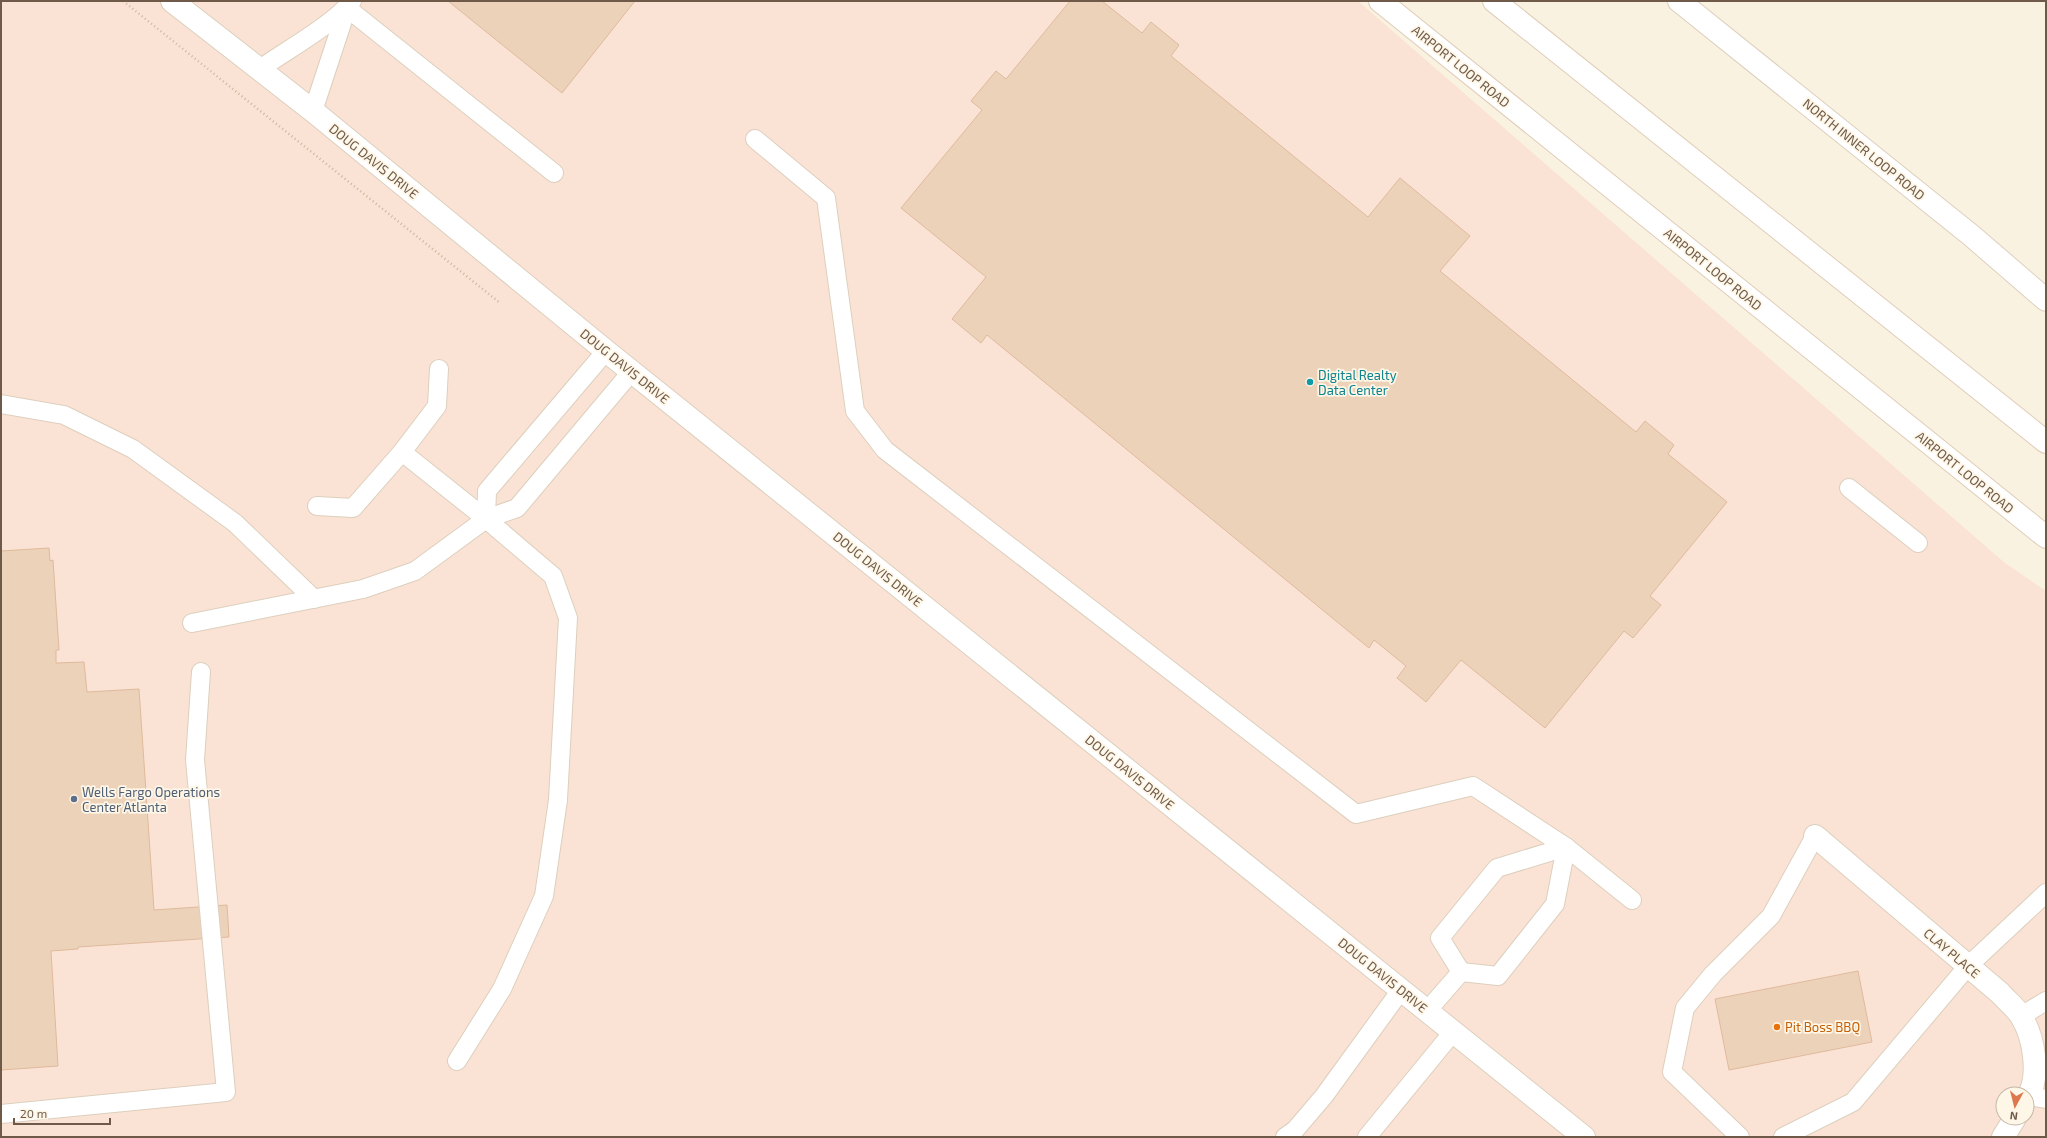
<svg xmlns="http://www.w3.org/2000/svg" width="2047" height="1138" font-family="'Exo 2',sans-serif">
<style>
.commercial{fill:#fae3d5;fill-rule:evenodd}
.building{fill:#edd2ba;stroke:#dfba9c}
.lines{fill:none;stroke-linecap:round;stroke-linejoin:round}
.service-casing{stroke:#ddcfbd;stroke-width:20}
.minor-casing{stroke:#ddcfbd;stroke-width:24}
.tertiary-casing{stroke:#ddcfbd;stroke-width:24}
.secondary-casing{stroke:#dfcdb9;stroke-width:24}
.path{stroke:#d2b69e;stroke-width:2.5;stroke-dasharray:1 3;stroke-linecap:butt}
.service{stroke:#fff;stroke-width:18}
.minor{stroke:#fff;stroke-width:22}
.tertiary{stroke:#fff;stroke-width:22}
.secondary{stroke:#fff;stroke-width:22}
.culture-dot{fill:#0f9aa8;stroke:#fef6e6;stroke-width:1.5}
.service-dot{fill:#5c6f8a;stroke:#fef6e6;stroke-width:1.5}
.food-dot{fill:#e8710a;stroke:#fef6e6;stroke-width:1.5}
.labels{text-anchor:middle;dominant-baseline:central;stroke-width:3.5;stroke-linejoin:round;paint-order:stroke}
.street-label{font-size:13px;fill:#6f5a4a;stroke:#fef6e6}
.culture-label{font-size:13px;fill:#0d838f;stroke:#fef6e6;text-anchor:start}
.service-label{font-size:13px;fill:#4e5e75;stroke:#fef6e6;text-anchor:start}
.food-label{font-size:13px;fill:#c56008;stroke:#fef6e6;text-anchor:start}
</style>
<rect width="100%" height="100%" fill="#faf2e0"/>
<!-- commercial -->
<path class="commercial" d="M1,1h1357l647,562 41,28v546h-2045zM2003,1094h24v24h-24z"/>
<!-- building -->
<g class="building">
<path d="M448,1h187l-73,92z"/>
<path d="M1070,1h32l40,32 9,-11 28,23 -8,11 197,161 32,-39 70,58 -30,35 196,161 9,-11 29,24 -6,9 59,48 -77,94 11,9 -28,33 -9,-7 -79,97 -84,-68 -35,42 -29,-24 9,-12 -32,-26 -5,8 -382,-313 -6,8 -29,-24 34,-42 -85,-69 81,-98 -11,-9 25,-30 10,8z"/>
<path d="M49,548l1,13 3,-1 6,90h-3v13l28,-1 3,30 52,-3 15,221 73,-5 2,32 -151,10v2l-27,2 7,115 -57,4v-519z"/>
<path d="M1858,971l14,71 -143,28 -14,-71z"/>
</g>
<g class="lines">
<!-- service casing -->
<g class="service-casing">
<g id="service">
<path d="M347,8l207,165"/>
<path d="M260,69c25,-18 74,-45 92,-68"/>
<path d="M313,111l34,-103"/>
<path d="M755,139l71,59 29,213 30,39 471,364 117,-28 93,61 66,53"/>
<path d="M1,404l63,11 69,34 102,74 79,76"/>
<path d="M402,452l84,67 67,57 15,42 -10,182 -14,96 -42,93 -45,72"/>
<path d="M1849,488l69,55"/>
<path d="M317,506l36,2 49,-56 35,-46 2,-37"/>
<path d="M486,519l1,-28 119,-140"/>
<path d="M192,623l171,-34 52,-18 71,-52 31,-11 115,-137"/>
<path d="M1461,972l-21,-34 57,-70 69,-21"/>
<path d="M1461,972l37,4 57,-72 11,-57"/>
<path d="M1427,1011l34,-39"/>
<path d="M2021,1016l25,-15"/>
<path d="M2029,1096l17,3"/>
<path d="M1,1114l225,-22 -31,-332 6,-88"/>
<path d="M1285,1137l10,-7 29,-34 77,-106"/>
<path d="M1367,1137l86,-105"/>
<path d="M1740,1137l-68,-65 13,-64 28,-34 58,-58 44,-80"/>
<path d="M1783,1137l70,-35 115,-136 78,-73"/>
</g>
</g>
<!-- minor casing -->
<g class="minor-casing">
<g id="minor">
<path d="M1679,1l293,235 74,64"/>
<path d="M1815,836l185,157c7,8 16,15 21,23 13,21 20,61 6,82"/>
<path d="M2003,1137l12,-19"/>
</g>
</g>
<!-- tertiary casing -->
<g class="tertiary-casing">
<path id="tertiary" d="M172,1l141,110 293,240 978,786"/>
</g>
<!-- secondary casing -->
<g class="secondary-casing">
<g id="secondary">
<path d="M1380,1l666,536"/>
<path d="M1494,1l552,441"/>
</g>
</g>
<!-- path -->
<path class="path" d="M123,1l377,302"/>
<!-- service -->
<use href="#service" class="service"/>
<!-- minor -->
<use href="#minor" class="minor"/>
<!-- tertiary -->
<use href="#tertiary" class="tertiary"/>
<!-- secondary -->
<use href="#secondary" class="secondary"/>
</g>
<!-- markers -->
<circle class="culture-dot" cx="1310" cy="382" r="4"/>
<circle class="service-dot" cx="74" cy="799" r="4"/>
<circle class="food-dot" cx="1777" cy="1027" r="4"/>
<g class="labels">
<!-- street labels -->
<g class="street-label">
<text transform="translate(1461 66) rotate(39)">AIRPORT LOOP ROAD</text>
<text transform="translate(1864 149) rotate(39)">NORTH INNER LOOP ROAD</text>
<text transform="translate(374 161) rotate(39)">DOUG DAVIS DRIVE</text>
<text transform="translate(1713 269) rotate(39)">AIRPORT LOOP ROAD</text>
<text transform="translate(625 366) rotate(39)">DOUG DAVIS DRIVE</text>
<text transform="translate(1965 472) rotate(39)">AIRPORT LOOP ROAD</text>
<text transform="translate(878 569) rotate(39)">DOUG DAVIS DRIVE</text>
<text transform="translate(1130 772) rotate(39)">DOUG DAVIS DRIVE</text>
<text transform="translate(1952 953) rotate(40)">CLAY PLACE</text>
<text transform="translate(1383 975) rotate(39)">DOUG DAVIS DRIVE</text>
</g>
<!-- culture labels -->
<g class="culture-label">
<text x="1318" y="375">Digital Realty<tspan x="1318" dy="15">Data Center</tspan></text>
</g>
<!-- service labels -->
<g class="service-label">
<text x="82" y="792">Wells Fargo Operations<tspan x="82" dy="15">Center Atlanta</tspan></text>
</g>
<!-- food labels -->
<g class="food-label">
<text x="1785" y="1027">Pit Boss BBQ</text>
</g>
</g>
<!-- border -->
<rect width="2047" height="1138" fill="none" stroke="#6f5a4a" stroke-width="4"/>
<!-- north arrow -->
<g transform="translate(2015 1106) rotate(187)"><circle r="19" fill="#fef6e6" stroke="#c5b8a8"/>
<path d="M0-3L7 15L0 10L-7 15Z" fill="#dd784d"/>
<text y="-6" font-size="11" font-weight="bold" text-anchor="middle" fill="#6f5a4a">N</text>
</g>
<!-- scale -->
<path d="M14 1118v6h96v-6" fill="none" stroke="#6f5a4a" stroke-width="2"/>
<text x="20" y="1118" font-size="12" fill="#6f5a4a" stroke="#fef6e6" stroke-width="3" paint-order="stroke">20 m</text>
</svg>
